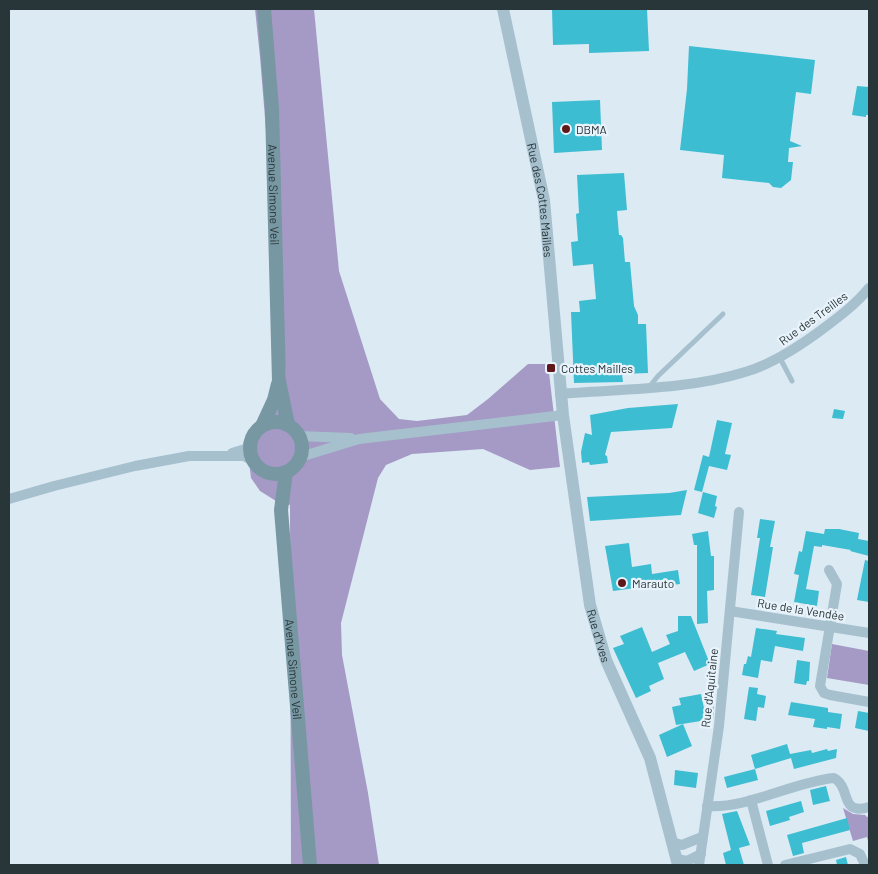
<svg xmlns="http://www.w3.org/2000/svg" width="878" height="874" font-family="Barlow,sans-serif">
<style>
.green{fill:#a49ac5}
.building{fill:#3dbdd1}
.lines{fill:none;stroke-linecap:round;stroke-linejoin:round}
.service{stroke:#a6c0ce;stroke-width:5}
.minor{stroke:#a6c0ce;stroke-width:10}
.tertiary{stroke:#a6c0ce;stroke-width:12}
.secondary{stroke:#7797a2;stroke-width:14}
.poi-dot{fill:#5f191c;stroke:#e9f3fb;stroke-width:2}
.labels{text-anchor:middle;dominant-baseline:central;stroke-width:4.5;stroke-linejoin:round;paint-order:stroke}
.poi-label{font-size:12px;fill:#283639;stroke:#e9f3fb;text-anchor:start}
.street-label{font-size:12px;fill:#283639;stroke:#e9f3fb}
</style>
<rect width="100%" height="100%" fill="#dceaf4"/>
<!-- green -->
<g class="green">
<path d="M255,9h59l25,262 41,128 19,20 18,2 50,-6 21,-16 40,-35h20l12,103 -30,3 -47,-21 -71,5 -26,11 -8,13 -37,145 1,32 26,138 11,72h-88l-1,-360 -14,-4 -16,-10 -9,-13 -2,-16 8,-32 18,-20 11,-34 -26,-319z"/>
<path d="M832,644l37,7v34l-42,-7z"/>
<path d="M843,808l10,6 12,1 2,2 2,-1v29l-2,-8 -14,4z"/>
</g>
<!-- building -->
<g class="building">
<path d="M552,9h95l2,42 -60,2v-9l-36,1z"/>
<path d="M689,46l126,14 -4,34 -15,-2 -6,49 12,5 -13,2 -1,14h5l-2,18 -10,8 -8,-1 -4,-4 -47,-5 2,-23 -44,-5 7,-61z"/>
<path d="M857,86l12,1v28h-3v2l-14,-2z"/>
<path d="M600,100l2,50 -48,3 -2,-51z"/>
<path d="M624,173l3,37 -10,1 2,24h2l2,3 2,24h5l4,44 4,9v9h8l2,49 -26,1 1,8 -49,1 -3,-71h9l-1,-11 17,-2 -3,-35 -20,2 -2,-24 7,-1 -2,-27 3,-1 -2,-38z"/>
<path d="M678,404l-6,24 -61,4 -6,23 2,1 1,7 -18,2 -1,-3 -7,1 -1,-11 4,-19 7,2 -2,-20 38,-7z"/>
<path d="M834,409l11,2 -2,8 -11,-1z"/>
<path d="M717,420l15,3 -7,31 6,1 -4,15 -18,-4 -7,26 -8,-2 9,-35 6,2z"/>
<path d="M687,490l-6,25 -91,6 -3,-24 82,-4z"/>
<path d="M703,492l14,4 -2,10 2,1 -3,11 -16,-5z"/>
<path d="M760,519l15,2 -5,26h3l-8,50 -14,-2 9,-57h-3z"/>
<path d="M825,529h14l20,4 -1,6 11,2v15l-19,-5 1,-1 -29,-5v2l-8,-1 -8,43 13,2 -2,15 -23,-4 5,-27 -5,-1 5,-23 3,1 4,-21 18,3z"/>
<path d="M708,531l3,25h3v34l-7,1 1,32 -11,1v-79h-3l-2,-11z"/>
<path d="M629,543l3,24 19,-3 1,10 26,-4 2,14 -23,3v-2l-44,6 -8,-45z"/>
<path d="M865,560l4,1v41l-12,-2z"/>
<path d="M678,616h13l19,48 -16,7 -9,-19 -27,11 6,16 -15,7 2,5 -15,7 -23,-50 11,-4 -4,-8 22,-9 10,25 18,-8 -4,-9 12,-4z"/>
<path d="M756,628l21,3 -1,3 29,4 -2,13 -28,-5 -3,16 -11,-2 -3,18 -16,-3 2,-11h2l2,-8 3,1z"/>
<path d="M797,660l13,2 -1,19h-2l-1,4 -12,-2z"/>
<path d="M749,687l9,1 -1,6 9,2 -2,12 -6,-1 -2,14 -12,-2z"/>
<path d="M701,694l3,14 10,-1 -1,12 -37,6 -4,-18 9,-2 -2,-7z"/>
<path d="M791,702l37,6v4l14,2 -2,15 -13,-2v2l-14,-2 2,-8 -27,-4z"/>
<path d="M858,711l11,2v18l-14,-3z"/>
<path d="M683,724l9,22 -25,11 -8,-22z"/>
<path d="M787,744l3,10 21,-4 1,3 15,-4 1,2 9,-2 -1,9 -42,11 -3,-11 -36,11 -4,-14z"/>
<path d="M755,769l3,11 -31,8 -3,-11z"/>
<path d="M675,770l23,3 -2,15 -22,-3z"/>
<path d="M826,786l4,15 -17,4 -3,-15z"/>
<path d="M801,801l3,11 -15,5 1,3 -20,6 -4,-15z"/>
<path d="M737,811l13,34 -11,3 5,17h-18l-3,-12 8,-3 -9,-36z"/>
<path d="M847,818l3,12 -48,13 2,10 -11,3 -6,-21z"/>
<path d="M846,857l2,8h-11l-1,-5z"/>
</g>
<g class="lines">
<!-- service -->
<g class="service">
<path d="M780,358l12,23"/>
<path d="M650,386l8,-10 65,-62"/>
</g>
<!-- minor -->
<g class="minor">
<path d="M560,394c60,-5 128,-4 185,-22 28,-8 55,-26 79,-44 16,-12 32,-24 45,-40"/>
<path d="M299,436l52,2"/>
<path d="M232,453l13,-4 6,-6"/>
<path d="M300,457l59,-18 204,-24"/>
<path d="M9,499l45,-13 81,-20 54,-10h55l12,7"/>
<path d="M829,570l8,14 -17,102 4,7 6,2 39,7"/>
<path d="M730,611l139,22"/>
<path d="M751,800l17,65"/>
<path d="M707,806c40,3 86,-24 127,-28 18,10 5,38 35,29"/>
<path d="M672,842l10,3 20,-8"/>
<path d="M677,859l10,2 14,-7"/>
<path d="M699,865l20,-139 20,-214"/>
<path d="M785,865l65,-16 10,5 5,11"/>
</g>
<!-- tertiary -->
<path class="tertiary" id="s1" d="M503,9l41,191 19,215 27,190 16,55 44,98 28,107"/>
<!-- secondary -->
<g class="secondary">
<path id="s2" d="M264,9l8,100 7,272 9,44"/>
<circle cx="276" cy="448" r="26"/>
<path d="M262,426l12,-26 4,-16"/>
<path id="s3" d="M286,472l-5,38 29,355"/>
</g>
</g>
<!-- markers -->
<g class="poi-dot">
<circle cx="566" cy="129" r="5"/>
<rect x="546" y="363" width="10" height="10" rx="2.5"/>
<circle cx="622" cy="583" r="5"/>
</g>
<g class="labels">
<!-- poi labels -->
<g class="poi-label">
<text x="576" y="129">DBMA</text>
<text x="561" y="368">Cottes Mailles</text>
<text x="632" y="583">Marauto</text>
</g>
<!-- street labels -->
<g class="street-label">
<text stroke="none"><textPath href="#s2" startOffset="186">Avenue Simone Veil</textPath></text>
<text stroke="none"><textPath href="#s1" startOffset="195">Rue des Cottes Mailles</textPath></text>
<text transform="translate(813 318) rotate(-36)">Rue des Treilles</text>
<text transform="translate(801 609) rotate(9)">Rue de la Vendée</text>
<text stroke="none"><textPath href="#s1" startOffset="635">Rue d'Yves</textPath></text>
<text stroke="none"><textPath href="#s3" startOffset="198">Avenue Simone Veil</textPath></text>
<text transform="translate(709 688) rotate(-84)">Rue d'Aquitaine</text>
</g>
</g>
<!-- border -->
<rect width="878" height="874" fill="none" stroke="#283639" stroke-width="20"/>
</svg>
